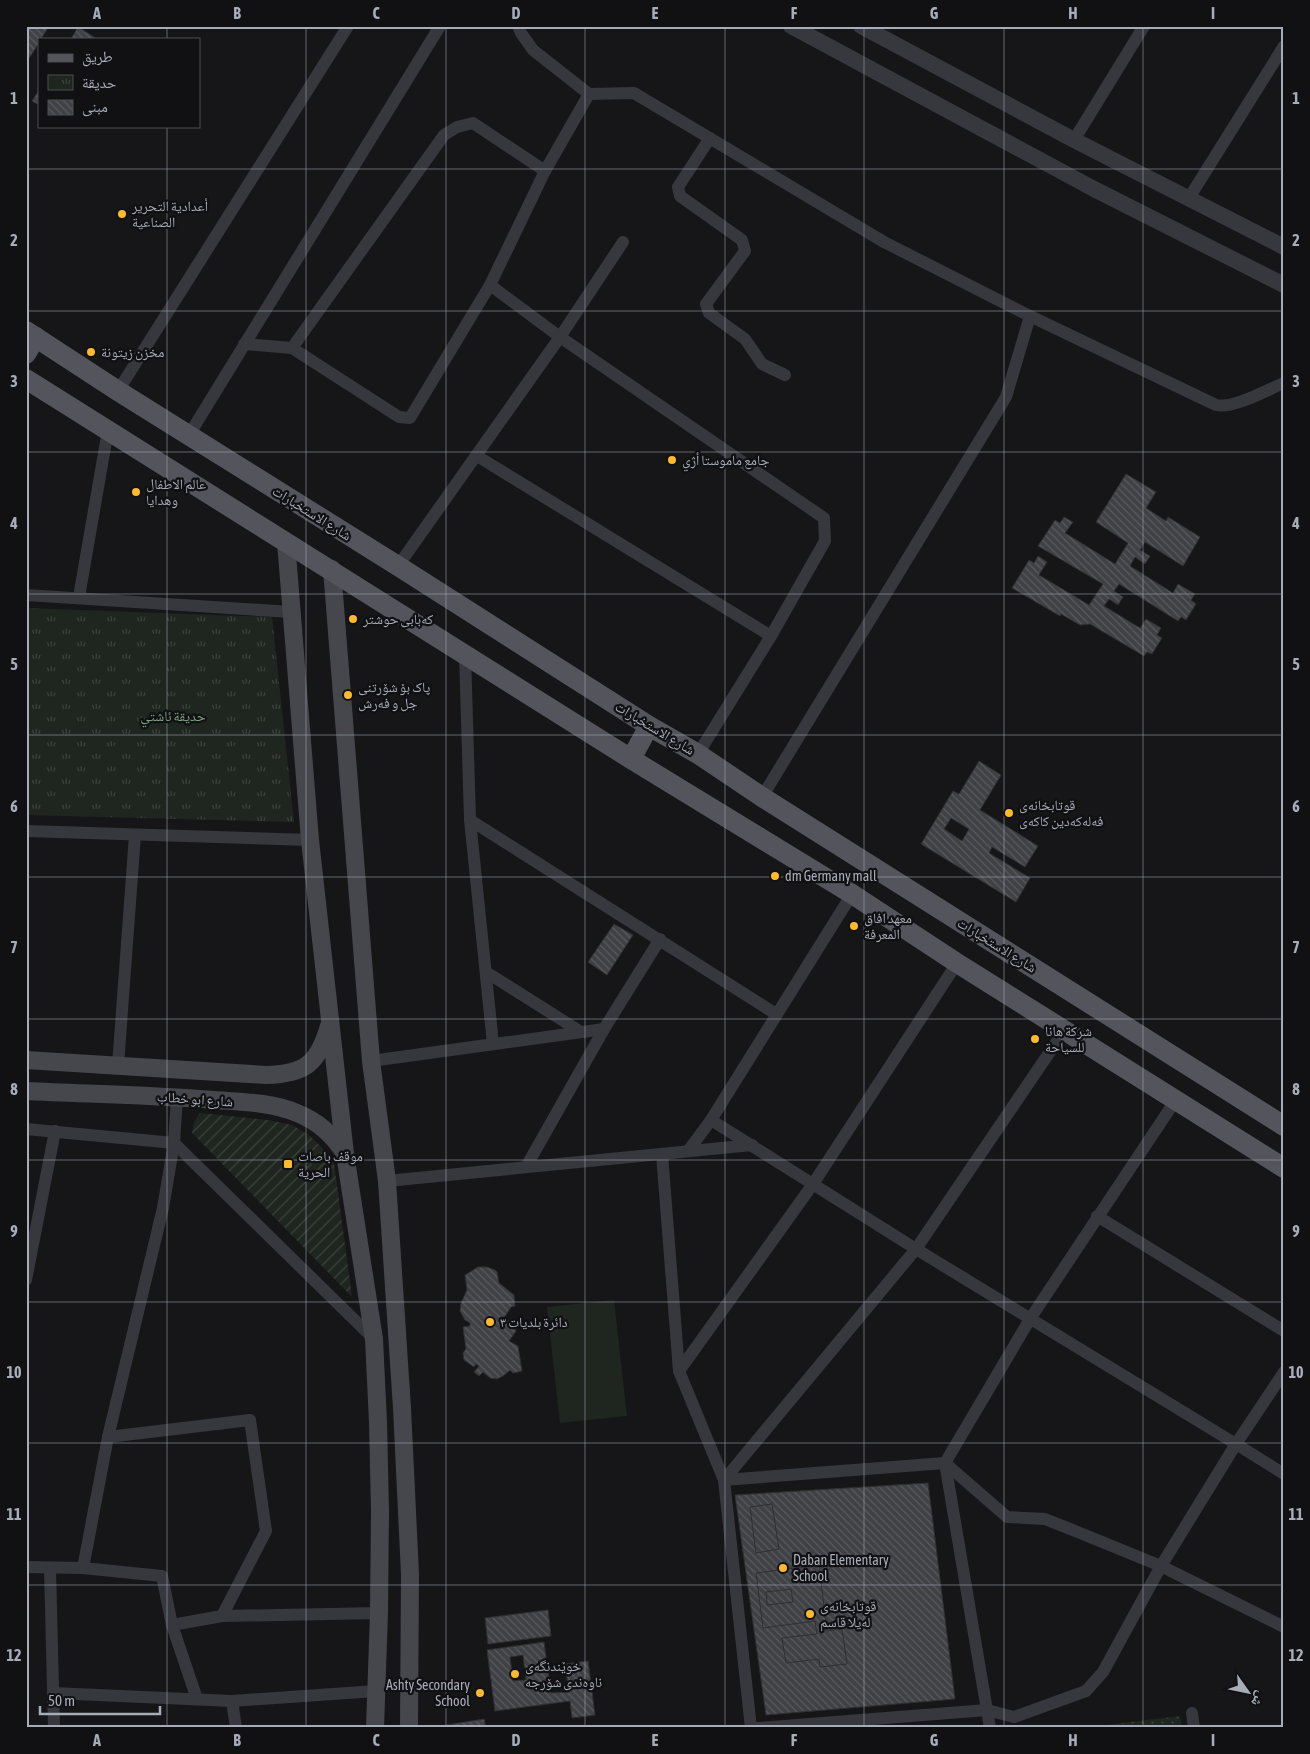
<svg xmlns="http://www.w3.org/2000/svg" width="1310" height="1754" font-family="'Asap Condensed','Noto Naskh Arabic',sans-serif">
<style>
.grass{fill:url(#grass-dots)}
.park{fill:url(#park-tufts)}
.garden{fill:url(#garden-furrows)}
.pitch{fill:#1e261f}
.building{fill:url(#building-back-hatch);stroke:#303034;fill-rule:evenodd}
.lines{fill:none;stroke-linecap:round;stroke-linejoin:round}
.minor{stroke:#37383d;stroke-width:12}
.tertiary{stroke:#37383d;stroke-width:16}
.secondary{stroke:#45474d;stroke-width:18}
.primary{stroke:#53545c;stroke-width:20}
.grid{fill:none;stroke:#a7acb9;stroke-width:1;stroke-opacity:0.55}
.poi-dot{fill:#fcbb2a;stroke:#111113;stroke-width:2}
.labels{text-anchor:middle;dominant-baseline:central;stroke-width:4.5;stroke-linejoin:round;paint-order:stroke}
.poi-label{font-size:14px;fill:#a7acb9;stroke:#111113;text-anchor:start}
.street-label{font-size:14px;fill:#a7acb9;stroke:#111113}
.park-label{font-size:14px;fill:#7da581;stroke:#111113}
.neatline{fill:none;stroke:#a7acb9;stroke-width:2}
.grid-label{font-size:16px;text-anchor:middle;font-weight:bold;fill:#a7acb9}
</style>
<defs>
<pattern id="grass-dots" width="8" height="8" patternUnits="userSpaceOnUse" patternTransform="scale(1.25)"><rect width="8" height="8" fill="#1e261f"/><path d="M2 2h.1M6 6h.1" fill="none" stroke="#3c433d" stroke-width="1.8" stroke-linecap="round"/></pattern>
<pattern id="park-tufts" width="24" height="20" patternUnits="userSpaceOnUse" patternTransform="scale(1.25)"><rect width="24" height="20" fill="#1e261f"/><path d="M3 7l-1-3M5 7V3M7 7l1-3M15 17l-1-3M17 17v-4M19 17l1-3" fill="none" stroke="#3c433d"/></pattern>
<pattern id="garden-furrows" width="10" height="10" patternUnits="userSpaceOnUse" patternTransform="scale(1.25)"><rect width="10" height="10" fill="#1e261f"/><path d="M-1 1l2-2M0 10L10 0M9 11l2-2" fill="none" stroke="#3c433d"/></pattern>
<pattern id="building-back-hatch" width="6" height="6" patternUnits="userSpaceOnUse" patternTransform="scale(1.25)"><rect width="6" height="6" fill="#404145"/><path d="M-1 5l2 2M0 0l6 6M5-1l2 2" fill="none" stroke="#595a5e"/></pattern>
</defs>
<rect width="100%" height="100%" fill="#161618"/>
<!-- grass -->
<path class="grass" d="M1180,1716l2,12h-101z"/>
<!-- park -->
<path class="park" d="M26,608l246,9 22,205 -268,-7z"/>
<!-- garden -->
<path class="garden" d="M200,1113l68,7 24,5 18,11 16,16 8,11 18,134 -160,-164 2,-11z"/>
<!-- pitch -->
<path class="pitch" d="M614,1300l13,116 -67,7 -13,-116z"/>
<!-- building -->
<g class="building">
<path d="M26,26h23l-8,13h-2v4l-13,20z"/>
<path d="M78,27l19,12h-26z"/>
<path d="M39,90v15l-7,-4z"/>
<path d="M1126,474l30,18 -10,16 20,13 2,-4 32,20 -17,29 -38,-24 -5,8 10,6 -5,8 -10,-7 -5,9 43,27 5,-9 17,10 -4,6 5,4 -10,16 -5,-3 -3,4 -59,-37 -5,7 9,6 -5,8 -9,-6 -5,7 36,22 6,-9 15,9 -4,7 5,3 -10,16 -5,-2 -3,4 -54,-32 -10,1 -19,-11 -1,2 -48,-28 17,-28 5,3 4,-7 9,6 -8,13 50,30 14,-21 -65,-38 17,-26 5,3 4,-6 9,5 -8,11 50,31 13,-21 -32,-21z"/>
<path d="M979,761l22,14 -21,35 58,36 -13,21 -33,-20 -3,6 41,25 -14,24 -95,-58 32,-53 6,3zM951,818l18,11 -7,12 -18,-12z"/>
<path d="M614,924l19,11 -26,40 -19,-13z"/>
<path d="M478,1267h9l8,3 2,2 2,11 15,12 1,11 -4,1 -9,14 6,-1 7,5 1,6 -7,10 9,5 4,25 -9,2 -3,-3 -7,6 -6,3 -7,-1 -7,-6 -4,4 -5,-4 5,-6 -3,-2 -2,3 -10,-7 -1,-7 3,-4 -3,-22 7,-1v-3l-5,-3 -5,-9 1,-8 6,-13 -2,-15z"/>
<path d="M928,1483l27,216 -189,16 -31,-220z"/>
<path d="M772,1504l7,45 -23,4 -6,-46z"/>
<path d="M819,1565l8,66 15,-2 5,35 -27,3 -1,-8 -33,4 -4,-25 35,-4 -2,-13 -52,7 -7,-55zM791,1589l2,13 -26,3 -1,-13z"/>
<path d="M548,1610l3,26 -63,8 -3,-26z"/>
<path d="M544,1642l7,51 18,-1 -4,-28 23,-3 7,54 -23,3 -2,-17 -75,10 -8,-61zM523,1655l3,25 -13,1 -3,-24z"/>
<path d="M484,1719l2,9h-39l-1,-3z"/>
</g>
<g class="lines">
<!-- minor -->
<g class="minor">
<path d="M518,26l3,7 12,17 56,44 45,-1 250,149 146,74 186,89c18,4 50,-15 68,-22"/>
<path d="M710,138l-32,49 2,9 62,44 3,11 -39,53 3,9 36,26 17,25 23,11"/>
<path d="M1074,140l70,-114"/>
<path d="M1189,198l95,-152"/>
<path d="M490,285l70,52 264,181 1,23 -54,95 -73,118"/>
<path d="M244,344l48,4 152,-213 13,-8 16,-4 72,48"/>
<path d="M292,348l107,69 11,1 80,-133 55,-114 44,-77"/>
<path d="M118,391l230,-365"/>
<path d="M189,435l251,-409"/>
<path d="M477,456l294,180"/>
<path d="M398,566l162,-229 63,-95"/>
<path d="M26,595l265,17"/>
<path d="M79,597l29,-167"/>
<path d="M465,654l5,166 23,224"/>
<path d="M762,797l244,-400 24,-81"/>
<path d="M470,820l306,194"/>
<path d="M26,831l284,9"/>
<path d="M486,972l95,60"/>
<path d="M371,1061l233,-32"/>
<path d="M118,1065l17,-230"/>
<path d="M711,1120l205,129 320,195 48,30"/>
<path d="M26,1129l148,14 200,196"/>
<path d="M688,1151l23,-31 141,-226"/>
<path d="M662,1154l17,217 45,109 221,-17 62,54 38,2 40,16 76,31 123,61"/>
<path d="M526,1167l78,-138 56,-90"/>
<path d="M387,1181l365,-36"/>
<path d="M1097,1216l187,115"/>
<path d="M26,1280l29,-149"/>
<path d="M679,1371l134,-187 144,-221"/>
<path d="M108,1437l55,-229 11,-65 3,-46"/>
<path d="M26,1567l57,1 79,8 10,49 25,74"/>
<path d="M50,1568l4,160"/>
<path d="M83,1568l25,-131 142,-17 16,111 -44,85"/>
<path d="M172,1625l50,-9 157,-3"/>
<path d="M53,1693l179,8 144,-10"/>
<path d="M232,1701l4,27"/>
<path d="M1192,1713l2,15"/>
<path d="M751,1728l-27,-248 192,-231 148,-218"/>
<path d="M758,1728l229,-18 27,7 72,-26 17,-19 58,-106 75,-122 48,-72"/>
<path d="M990,1728l-45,-265 85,-144 145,-218"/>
</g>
<!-- tertiary -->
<g class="tertiary">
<path d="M791,26l303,163 190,96"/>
<path d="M861,26l213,114 210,107"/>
</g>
<!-- secondary -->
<g class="secondary">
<path d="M286,542l24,298 35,314 29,185 4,83 2,89 -1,102 -4,115"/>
<path d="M332,569l39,492 16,120 15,227 8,166 -1,154"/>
<path d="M26,1060l240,15c39,-1 52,-11 63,-49"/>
<path d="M26,1091c63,3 125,4 188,9 27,2 57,2 83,13 20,8 37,23 48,41"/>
</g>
<!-- primary -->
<g class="primary">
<path d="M26,331l92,60 280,175 251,160 49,28 64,43 522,329"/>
<path d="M26,354l10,-17"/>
<path d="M26,379l605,380 221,135 105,69 327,205"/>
<path d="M631,759l18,-33"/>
</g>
</g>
<!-- grid -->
<path class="grid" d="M167,26v13M306,26v1702M446,26v1702M585,26v1702M725,26v1702M864,26v1702M1004,26v1702M1143,26v1702M167,126v1602M26,169h1258M26,311h1258M26,452h1258M26,594h1258M26,735h1258M26,877h1258M26,1019h1258M26,1160h1258M26,1302h1258M26,1443h1258M26,1585h1258"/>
<!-- markers -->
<g class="poi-dot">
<circle cx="122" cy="214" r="5"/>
<circle cx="91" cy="352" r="5"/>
<circle cx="672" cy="460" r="5"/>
<circle cx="136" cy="492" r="5"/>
<circle cx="353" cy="619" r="5"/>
<circle cx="348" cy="695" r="5"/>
<circle cx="1009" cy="813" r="5"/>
<circle cx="775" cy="876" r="5"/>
<circle cx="854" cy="926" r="5"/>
<circle cx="1035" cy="1039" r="5"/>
<rect x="283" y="1159" width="10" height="10" rx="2.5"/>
<circle cx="490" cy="1322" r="5"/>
<circle cx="783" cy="1568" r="5"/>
<circle cx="810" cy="1614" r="5"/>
<circle cx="515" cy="1674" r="5"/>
<circle cx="480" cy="1693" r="5"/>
</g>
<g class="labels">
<!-- poi labels -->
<g class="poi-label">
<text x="132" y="206">أعدادية التحرير<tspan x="132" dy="16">الصناعية</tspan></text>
<text x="101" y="352">مخزن زيتونة</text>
<text x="682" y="460">جامع ماموستا أژي</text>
<text x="146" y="484">عالم الاطفال<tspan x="146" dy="16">وهدايا</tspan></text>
<text x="363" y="619">کەبابی حوشتر</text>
<text x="358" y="687">پاک بۆ شۆرتنی<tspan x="358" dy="16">جل و فەرش</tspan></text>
<text x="1019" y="805">قوتابخانەی<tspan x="1019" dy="16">فەلەکەدین کاکەی</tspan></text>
<text x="785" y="876">dm Germany mall</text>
<text x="864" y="918">معهد افاق<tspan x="864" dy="16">المعرفة</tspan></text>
<text x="1045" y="1031">شركة هانا<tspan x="1045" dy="16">للسياحة</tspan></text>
<text x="298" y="1156">موقف باصات<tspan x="298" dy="16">الحریة</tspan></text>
<text x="500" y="1322">دائرة بلديات ٣</text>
<text x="793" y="1560">Daban Elementary<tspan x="793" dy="16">School</tspan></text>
<text x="820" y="1606">قوتابخانەی<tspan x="820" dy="16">لەیلا قاسم</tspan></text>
<text x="525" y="1666">خوێندنگەی<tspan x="525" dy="16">ناوەندی شۆرجە</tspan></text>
<text x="470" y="1685" text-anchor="end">Ashty Secondary<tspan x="470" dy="16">School</tspan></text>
</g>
<!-- street labels -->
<g class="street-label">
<text transform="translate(312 513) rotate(32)">شارع الاستخبارات</text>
<text transform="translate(655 728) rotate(31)">شارع الاستخبارات</text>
<text transform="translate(997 945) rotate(32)">شارع الاستخبارات</text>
<text transform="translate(195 1099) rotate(4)">شارع ابو خطاب</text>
</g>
<!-- park labels -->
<g class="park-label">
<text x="173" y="716">حديقة ئاشتي</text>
</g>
</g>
<!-- border -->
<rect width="1310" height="1754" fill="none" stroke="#111113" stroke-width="55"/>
<!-- legend -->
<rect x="38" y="38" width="162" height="90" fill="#111113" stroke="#4d4f55"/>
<rect x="48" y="54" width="25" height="8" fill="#53545c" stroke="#4d4f55"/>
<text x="82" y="62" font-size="15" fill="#a7acb9">طريق</text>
<rect x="48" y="75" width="25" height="15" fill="url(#park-tufts)" stroke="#4d4f55"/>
<text x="82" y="88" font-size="15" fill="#a7acb9">حديقة</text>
<rect x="48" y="100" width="25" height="15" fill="url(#building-back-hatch)" stroke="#4d4f55"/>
<text x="82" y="112" font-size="15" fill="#a7acb9">مبنى</text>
<!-- north arrow -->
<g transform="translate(1248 1692) rotate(123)" stroke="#111113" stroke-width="4" paint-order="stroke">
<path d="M0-4L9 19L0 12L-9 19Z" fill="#a7acb9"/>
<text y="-8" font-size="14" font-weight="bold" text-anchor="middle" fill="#a7acb9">ش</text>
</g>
<!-- scale -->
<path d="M40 1706v8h120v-8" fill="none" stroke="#a7acb9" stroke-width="2.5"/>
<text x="48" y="1706" font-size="15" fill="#a7acb9" stroke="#111113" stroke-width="4" paint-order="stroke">50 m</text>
<rect x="28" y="28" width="1254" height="1698" class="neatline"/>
<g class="grid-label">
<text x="97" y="19">A</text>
<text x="237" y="19">B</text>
<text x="376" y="19">C</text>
<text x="516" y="19">D</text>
<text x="655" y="19">E</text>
<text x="794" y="19">F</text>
<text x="934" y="19">G</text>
<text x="1073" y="19">H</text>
<text x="1213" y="19">I</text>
<text x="14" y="104">1</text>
<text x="1296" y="104">1</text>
<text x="14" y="246">2</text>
<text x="1296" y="246">2</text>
<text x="14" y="387">3</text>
<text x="1296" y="387">3</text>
<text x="14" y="529">4</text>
<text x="1296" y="529">4</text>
<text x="14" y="670">5</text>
<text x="1296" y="670">5</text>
<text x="14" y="812">6</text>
<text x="1296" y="812">6</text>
<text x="14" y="953">7</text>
<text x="1296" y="953">7</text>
<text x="14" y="1095">8</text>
<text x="1296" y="1095">8</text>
<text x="14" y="1237">9</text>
<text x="1296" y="1237">9</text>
<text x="14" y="1378">10</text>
<text x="1296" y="1378">10</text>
<text x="14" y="1520">11</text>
<text x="1296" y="1520">11</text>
<text x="14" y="1661">12</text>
<text x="1296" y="1661">12</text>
<text x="97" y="1746">A</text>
<text x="237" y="1746">B</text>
<text x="376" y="1746">C</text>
<text x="516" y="1746">D</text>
<text x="655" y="1746">E</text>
<text x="794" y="1746">F</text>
<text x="934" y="1746">G</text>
<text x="1073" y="1746">H</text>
<text x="1213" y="1746">I</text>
</g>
</svg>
